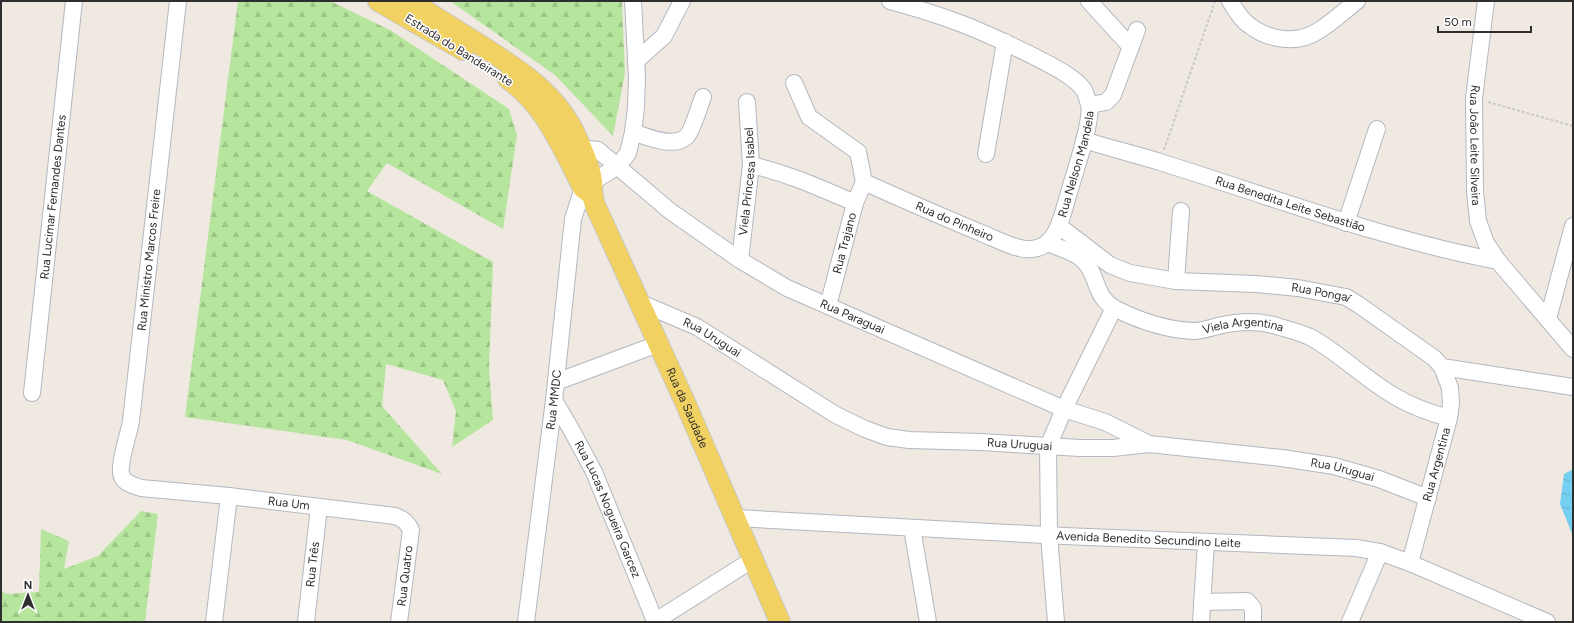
<svg xmlns="http://www.w3.org/2000/svg" width="1574" height="623" font-family="Figtree,sans-serif">
<style>
.forest{fill:url(#forest-firs)}
.water{fill:url(#water-ripples)}
.lines{fill:none;stroke-linecap:round;stroke-linejoin:round}
.minor-casing{stroke:#b4b7c1;stroke-width:18}
.major-casing{stroke:#c9c9c9;stroke-width:22}
.path{stroke:#c9c9c9;stroke-width:2;stroke-dasharray:3 2;stroke-linecap:butt}
.minor{stroke:#fff;stroke-width:16}
.major{stroke:#f2d163;stroke-width:20}
.labels{text-anchor:middle;dominant-baseline:central;stroke-width:3;stroke-linejoin:round;paint-order:stroke}
.street-label{font-size:12px;fill:#2e2e2e;stroke:#fff}
</style>
<defs>
<pattern id="forest-firs" width="22" height="20" patternUnits="userSpaceOnUse"><rect width="22" height="20" fill="#b6e59e"/><path d="M5 1l3.5 6h-7zM16 11l3.5 6h-7z" fill="#9dc588"/></pattern>
<pattern id="water-ripples" width="26" height="14" patternUnits="userSpaceOnUse"><rect width="26" height="14" fill="#75cff0"/><path d="M2 4q2-2 4 0t4 0M15 11q2-2 4 0t4 0" fill="none" stroke="#66b2ce"/></pattern>
</defs>
<rect width="100%" height="100%" fill="#efe9e1"/>
<!-- forest -->
<g class="forest">
<path d="M238,1h92l60,29 119,79 8,26 -14,94 -116,-66 -20,28 126,71 -4,107 4,51 -41,27 4,-36 -13,-31 -57,-16 -4,42 60,68 -95,-34 -162,-23z"/>
<path d="M450,1l172,1 3,71 -12,63 -58,-61z"/>
<path d="M141,511l17,3 -13,108h-144v-32l5,4 33,-2 2,-63 28,12 -5,28 34,-13z"/>
</g>
<!-- water -->
<path class="water" d="M1572,470h1v66l-13,-32 4,-30z"/>
<g class="lines">
<!-- minor casing -->
<g class="minor-casing">
<g id="minor">
<path id="s1" d="M178,1l-47,420c-2,13 -14,46 -9,56 4,7 13,9 19,11l88,8 166,20c8,3 12,6 16,14l-12,92"/>
<path d="M1089,1l42,46"/>
<path d="M1230,1c5,8 11,19 19,24 19,15 48,20 69,6 14,-8 26,-20 39,-30"/>
<path id="s2" d="M1486,1l-12,97 1,93 3,30 8,22 12,18 75,88"/>
<path d="M636,61l28,-25 18,-35"/>
<path d="M794,83l15,34 49,35 6,30"/>
<path d="M1090,105l16,-3 7,-7 24,-65"/>
<path d="M633,132c14,5 42,17 54,4 5,-5 13,-31 16,-39"/>
<path id="s3" d="M1084,140c25,8 50,14 76,22 112,35 222,77 338,99"/>
<path id="s4" d="M581,148l17,2 72,61 70,49 47,28 277,121 41,13 44,22"/>
<path d="M986,154l19,-112"/>
<path d="M751,165c36,8 69,23 104,38"/>
<path id="s5" d="M864,182c40,18 81,36 122,53 12,5 33,16 46,14 25,-2 30,-33 36,-53 5,-19 25,-75 21,-91 -1,-4 -3,-11 -5,-15 -10,-14 -32,-24 -47,-32 -26,-13 -53,-26 -80,-36 -22,-8 -44,-15 -67,-21"/>
<path d="M1346,223l31,-94"/>
<path id="s6" d="M1059,226l51,39 20,8 46,8 80,3 42,4 48,9 13,8 75,53 8,9 131,20"/>
<path id="s7" d="M1048,243c11,5 27,9 35,17 16,15 10,37 33,49 24,12 51,21 78,22 8,0 16,-3 24,-5 22,-5 41,-6 62,1 10,3 22,6 32,11 30,17 54,42 84,59 17,10 34,16 53,21"/>
<path id="s8" d="M740,260l11,-95 -4,-63"/>
<path d="M1176,281l5,-70"/>
<path id="s9" d="M641,303l56,24 139,88 29,14 22,8 22,3 72,2 99,6h33l36,-4 133,14 52,8 45,13 49,19"/>
<path id="s10" d="M828,306l27,-103 9,-21"/>
<path d="M1548,319l25,-93"/>
<path d="M556,382l102,-38"/>
<path id="s11" d="M32,393l42,-392"/>
<path id="s12" d="M554,400l18,31 22,41 61,149"/>
<path id="s13" d="M735,518l329,18 292,12 24,4 30,11 137,59"/>
<path d="M912,528l16,94"/>
<path id="s14" d="M1410,563l39,-145 2,-15 -1,-15 -8,-21"/>
<path d="M1202,602l45,-1 6,7v14"/>
<path d="M214,622l15,-126"/>
<path id="s15" d="M306,622l13,-115"/>
<path id="s16" d="M526,622l28,-222 19,-181 10,-31 35,-22 10,-13 5,-21 3,-24 1,-31 -4,-76"/>
<path d="M654,622l98,-62"/>
<path d="M1056,622l-7,-87 -1,-88 16,-38 50,-101"/>
<path d="M1201,622l5,-80"/>
<path d="M1350,622l30,-70"/>
</g>
</g>
<!-- major casing -->
<g class="major-casing">
<g id="major">
<path d="M378,1l85,49"/>
<path id="s17" d="M410,1c22,14 45,28 67,42 40,25 81,51 100,95 6,13 13,29 15,43 1,10 -1,13 3,24l89,195 96,222"/>
<path d="M508,79c36,25 53,66 72,103l3,6 8,6"/>
</g>
</g>
<!-- path -->
<g class="path">
<path d="M1488,102l85,24"/>
<path d="M1164,150l51,-149"/>
</g>
<!-- minor -->
<use href="#minor" class="minor"/>
<!-- major -->
<use href="#major" class="major"/>
</g>
<g class="labels">
<!-- street labels -->
<g class="street-label">
<text transform="translate(459 50) rotate(32)">Estrada do Bandeirante</text>
<text stroke="none"><textPath href="#s2" startOffset="145">Rua João Leite Silveira</textPath></text>
<text stroke="none"><textPath href="#s5" startOffset="283">Rua Nelson Mandela</textPath></text>
<text stroke="none"><textPath href="#s8" startOffset="79">Viela Princesa Isabel</textPath></text>
<text stroke="none"><textPath href="#s11" startOffset="197">Rua Lucimar Fernandes Dantes</textPath></text>
<text stroke="none"><textPath href="#s3" startOffset="216">Rua Benedita Leite Sebastião</textPath></text>
<text stroke="none"><textPath href="#s5" startOffset="99">Rua do Pinheiro</textPath></text>
<text stroke="none"><textPath href="#s10" startOffset="65">Rua Trajano</textPath></text>
<text transform="translate(149 260) rotate(-84)">Rua Ministro Marcos Freire</text>
<text stroke="none"><textPath href="#s6" startOffset="278">Rua Pongaí</textPath></text>
<text stroke="none"><textPath href="#s4" startOffset="323">Rua Paraguai</textPath></text>
<text stroke="none"><textPath href="#s7" startOffset="231">Viela Argentina</textPath></text>
<text stroke="none"><textPath href="#s9" startOffset="79">Rua Uruguai</textPath></text>
<text stroke="none"><textPath href="#s16" startOffset="224">Rua MMDC</textPath></text>
<text stroke="none"><textPath href="#s17" startOffset="512">Rua da Saudade</textPath></text>
<text stroke="none"><textPath href="#s9" startOffset="414">Rua Uruguai</textPath></text>
<text stroke="none"><textPath href="#s14" startOffset="102">Rua Argentina</textPath></text>
<text stroke="none"><textPath href="#s9" startOffset="739">Rua Uruguai</textPath></text>
<text stroke="none"><textPath href="#s1" startOffset="651">Rua Um</textPath></text>
<text stroke="none"><textPath href="#s12" startOffset="122">Rua Lucas Nogueira Garcez</textPath></text>
<text stroke="none"><textPath href="#s13" startOffset="414">Avenida Benedito Secundino Leite</textPath></text>
<text stroke="none"><textPath href="#s15" startOffset="58">Rua Três</textPath></text>
<text transform="translate(405 576) rotate(-83)">Rua Quatro</text>
</g>
</g>
<!-- border -->
<rect width="1574" height="623" fill="none" stroke="#2e2e2e" stroke-width="4"/>
<!-- north arrow -->
<g transform="translate(28 595)" stroke="#ffffff" stroke-width="3" paint-order="stroke">
<path d="M0-3L7 15L0 10L-7 15Z" fill="#2e2e2e"/>
<text y="-6" font-size="11" font-weight="bold" text-anchor="middle" fill="#2e2e2e">N</text>
</g>
<!-- scale -->
<path d="M1438 26v6h93v-6" fill="none" stroke="#2e2e2e" stroke-width="2"/>
<text x="1444" y="26" font-size="12" fill="#2e2e2e" stroke="#ffffff" stroke-width="3" paint-order="stroke">50 m</text>
</svg>
